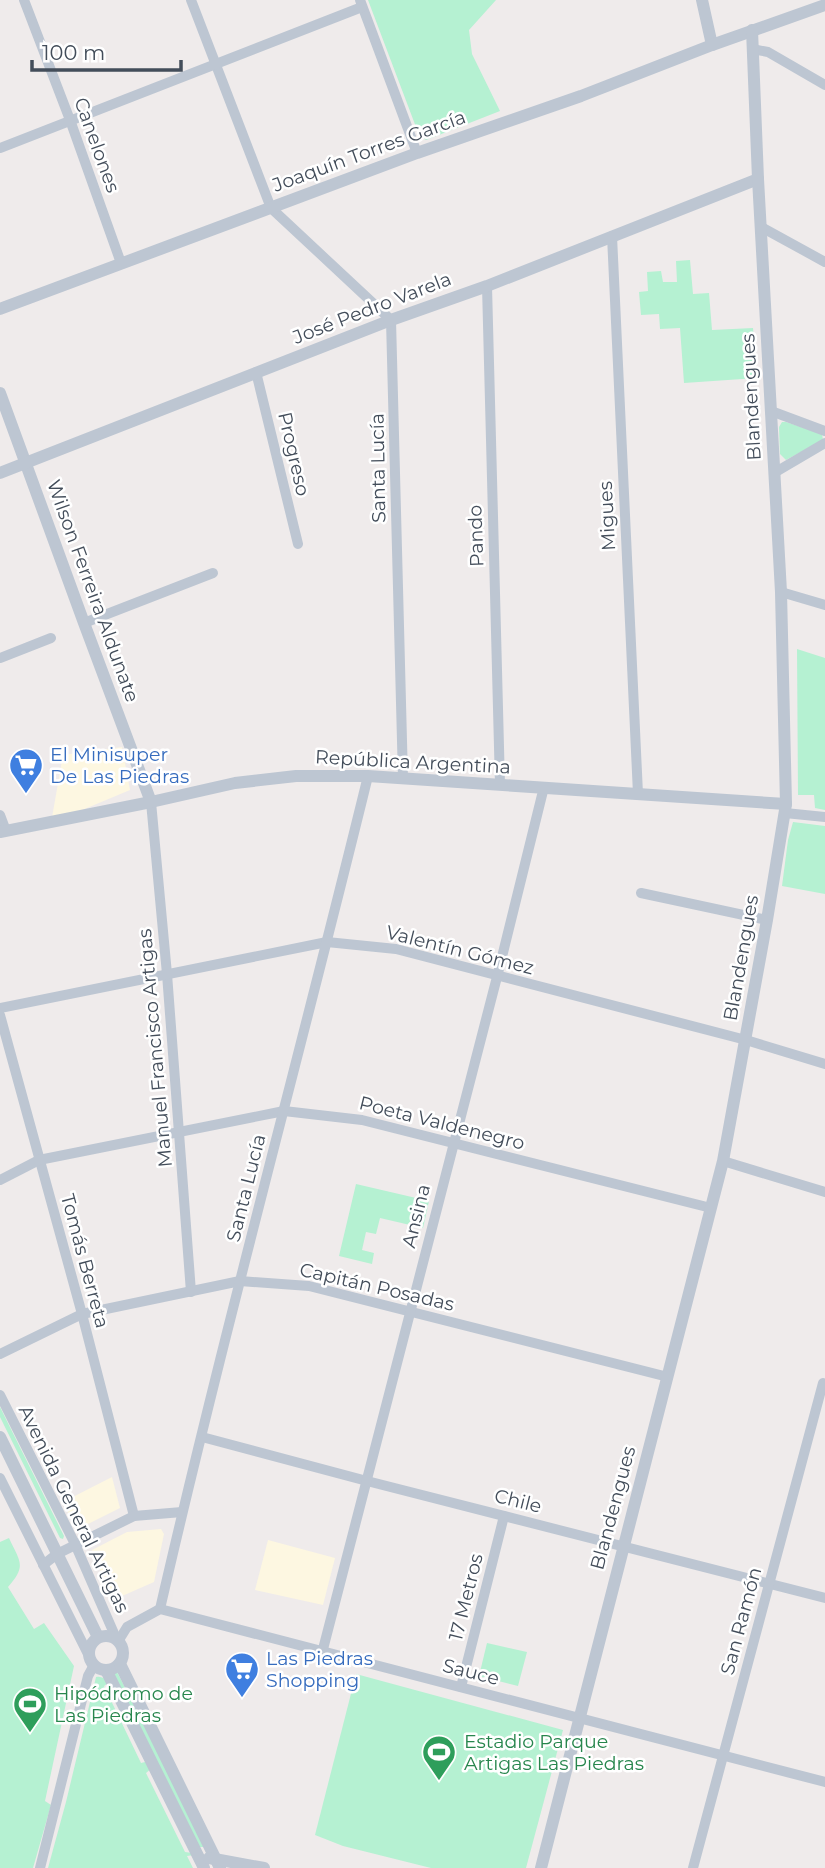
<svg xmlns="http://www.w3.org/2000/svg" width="825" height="1868" font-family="Montserrat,sans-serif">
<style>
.commercial{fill:#fdf7e1}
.green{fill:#b5f1d2}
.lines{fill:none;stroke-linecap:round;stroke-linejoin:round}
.minor{stroke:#bdc6d2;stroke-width:10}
.tertiary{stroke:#bdc6d2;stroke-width:12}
.labels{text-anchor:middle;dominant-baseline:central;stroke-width:5;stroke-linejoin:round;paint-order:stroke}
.street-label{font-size:19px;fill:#434d5a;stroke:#fff}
.shop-label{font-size:19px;fill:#366cbe;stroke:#fff;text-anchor:start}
.leisure-label{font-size:19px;fill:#27864d;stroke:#fff;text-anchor:start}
</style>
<rect width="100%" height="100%" fill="#efebeb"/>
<!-- commercial -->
<g class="commercial">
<path d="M122,747l8,43 -79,33 12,-68z"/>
<path d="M112,1477l8,31 -44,22 -13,-28z"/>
<path d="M161,1529l3,5 -10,48 -41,18 -21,-50 35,-18z"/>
<path d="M268,1540l67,18 -12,47 -68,-15z"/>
</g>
<!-- green -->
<g class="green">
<path d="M368,0h128l-27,30 3,24 28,57 -74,29 -7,-5z"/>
<path d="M690,260l3,34 16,-1 3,37 41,-2 4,50 -73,5 -4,-55 -20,1 -1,-15 -18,1 -2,-23 9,-1 -1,-19 14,-1 2,11h14l-1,-21z"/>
<path d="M782,422h4l36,12 1,6 -37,20 -6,-6 -1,-27z"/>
<path d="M797,649l28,9v152l-10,-2 -1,-13h-16z"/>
<path d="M793,822l32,4v68l-43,-8 6,-46z"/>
<path d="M356,1184l73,17 -6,27 -43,-10 -4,16 -10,-2 -4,18 12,3 -2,11 -33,-8z"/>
<path d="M0,1407l64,129 -1,3 -3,-1 -60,-121z"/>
<path d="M9,1538c11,24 18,27 -1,49l26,42 10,-6 30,43 -29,135 6,4 -18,63h-33v-326z"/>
<path d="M487,1643l40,9 -9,34 -39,-10z"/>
<path d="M117,1672l89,175h-8l-85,-173z"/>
<path d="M356,1674l207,56 -37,138h-95l-88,-22 -28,-11z"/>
<path d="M96,1677c5,-1 9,1 12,6l-4,3 37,77 8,-2 3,7 -6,5 39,79 7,1 2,2 -7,1 6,12h-145l18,-66z"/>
</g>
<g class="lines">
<!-- minor -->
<g class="minor">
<path d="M24,0l46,120 51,143"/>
<path d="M191,0l80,208 120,112 12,459"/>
<path d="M360,0l57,153"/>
<path d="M752,49l16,3 57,33"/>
<path d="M0,148l362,-141"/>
<path d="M761,227l64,35"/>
<path d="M612,236l26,558"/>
<path d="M487,286l13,499"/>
<path d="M256,372l42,172"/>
<path d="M771,411l54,20"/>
<path d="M774,473l51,-30"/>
<path d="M781,592l44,13"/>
<path d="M84,623l129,-50"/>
<path d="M0,658l51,-20"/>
<path d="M151,802l16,172 24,318"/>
<path d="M785,813l40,4"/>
<path d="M0,815l6,16"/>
<path d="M641,893l126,27"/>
<path d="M0,1008l327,-66 69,7 350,91 79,24"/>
<path d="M0,1015l82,299 52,202"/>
<path d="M723,1161l102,31"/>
<path d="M0,1180l39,-20 245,-49 78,9 349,88"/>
<path d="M0,1354l82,-40 158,-33 69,5 359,91"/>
<path d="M0,1395l75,149 41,94"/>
<path d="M202,1437l165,44 458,117"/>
<path d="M0,1478l91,182"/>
<path d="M43,1565l14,-11 77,-38 48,-4"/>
<path d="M160,1609c64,-278 140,-555 208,-833"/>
<path d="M119,1640l8,-13 33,-18 665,173"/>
<path d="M322,1653l175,-676 47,-190"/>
<path d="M461,1687l43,-171"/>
<path d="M40,1868l48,-192 6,-11"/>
<path d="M693,1868l130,-485"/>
</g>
<!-- tertiary -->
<g class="tertiary">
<path d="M702,0l10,45"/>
<path d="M0,309l417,-156 164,-57 131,-51 113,-40"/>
<path d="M0,393l84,230 67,179"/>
<path d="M0,473l391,-153 96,-34 271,-107"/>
<path d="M0,832l151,-30 84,-19 61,-7h72l418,28"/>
<path d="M0,1437l98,200"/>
<circle cx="106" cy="1653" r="17"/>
<path d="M120,1664l100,204"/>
<path d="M106,1670l98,198"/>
<path d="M209,1858l55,10"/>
<path d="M541,1868l182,-707 44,-241 19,-116 -5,-212 -23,-413 -6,-149"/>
</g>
</g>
<!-- icons -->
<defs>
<g id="supermarket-pin" transform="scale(1.75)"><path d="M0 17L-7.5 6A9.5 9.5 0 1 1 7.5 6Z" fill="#3f7fe0" stroke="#fff"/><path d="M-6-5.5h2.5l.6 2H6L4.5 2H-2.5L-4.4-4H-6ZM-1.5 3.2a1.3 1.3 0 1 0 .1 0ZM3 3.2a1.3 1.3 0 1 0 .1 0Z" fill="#fff"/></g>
<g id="stadium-pin" transform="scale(1.75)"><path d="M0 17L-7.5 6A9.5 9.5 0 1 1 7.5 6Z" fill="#2e9e5b" stroke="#fff"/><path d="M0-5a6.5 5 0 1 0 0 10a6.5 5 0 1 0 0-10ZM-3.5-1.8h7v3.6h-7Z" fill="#fff"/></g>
</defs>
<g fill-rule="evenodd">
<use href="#supermarket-pin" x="26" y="765"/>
<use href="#supermarket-pin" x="242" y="1669"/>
<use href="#stadium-pin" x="30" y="1704"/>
<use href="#stadium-pin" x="439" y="1752"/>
</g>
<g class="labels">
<!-- street labels -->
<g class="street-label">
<text transform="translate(97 145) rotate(70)">Canelones</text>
<text transform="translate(369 151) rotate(-20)">Joaquín Torres García</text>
<text transform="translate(372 308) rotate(-21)">José Pedro Varela</text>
<text transform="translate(751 397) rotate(-93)">Blandengues</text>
<text transform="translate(294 454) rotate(77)">Progreso</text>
<text transform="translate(378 468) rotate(-91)">Santa Lucía</text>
<text transform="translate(607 516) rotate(-93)">Migues</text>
<text transform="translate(476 536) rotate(-92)">Pando</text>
<text transform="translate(93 591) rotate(70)">Wilson Ferreira Aldunate</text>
<text transform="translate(413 762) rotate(3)">República Argentina</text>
<text transform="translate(460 950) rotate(14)">Valentín Gómez</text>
<text transform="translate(741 958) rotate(-80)">Blandengues</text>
<text transform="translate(155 1048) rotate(-95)">Manuel Francisco Artigas</text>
<text transform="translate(442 1123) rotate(14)">Poeta Valdenegro</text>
<text transform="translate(246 1188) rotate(-76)">Santa Lucía</text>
<text transform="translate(416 1216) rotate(-76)">Ansina</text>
<text transform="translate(85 1261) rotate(75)">Tomás Berreta</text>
<text transform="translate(377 1287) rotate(13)">Capitán Posadas</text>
<text transform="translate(518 1501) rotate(14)">Chile</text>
<text transform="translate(613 1508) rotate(-75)">Blandengues</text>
<text transform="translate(74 1509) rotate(64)">Avenida General Artigas</text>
<text transform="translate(466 1597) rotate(-76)">17 Metros</text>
<text transform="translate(741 1621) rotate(-75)">San Ramón</text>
<text transform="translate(471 1672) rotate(14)">Sauce</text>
</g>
<!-- shop labels -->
<g class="shop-label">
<text x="50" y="754">El Minisuper<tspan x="50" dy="22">De Las Piedras</tspan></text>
<text x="266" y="1658">Las Piedras<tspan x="266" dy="22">Shopping</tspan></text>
</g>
<!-- leisure labels -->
<g class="leisure-label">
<text x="54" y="1693">Hipódromo de<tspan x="54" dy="22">Las Piedras</tspan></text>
<text x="464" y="1741">Estadio Parque<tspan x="464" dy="22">Artigas Las Piedras</tspan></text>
</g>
</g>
<!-- scale -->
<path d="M32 60v10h149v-10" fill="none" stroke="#434d5a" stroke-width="3.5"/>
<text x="42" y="60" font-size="21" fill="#434d5a" stroke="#ffffff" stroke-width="5" paint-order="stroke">100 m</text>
</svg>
